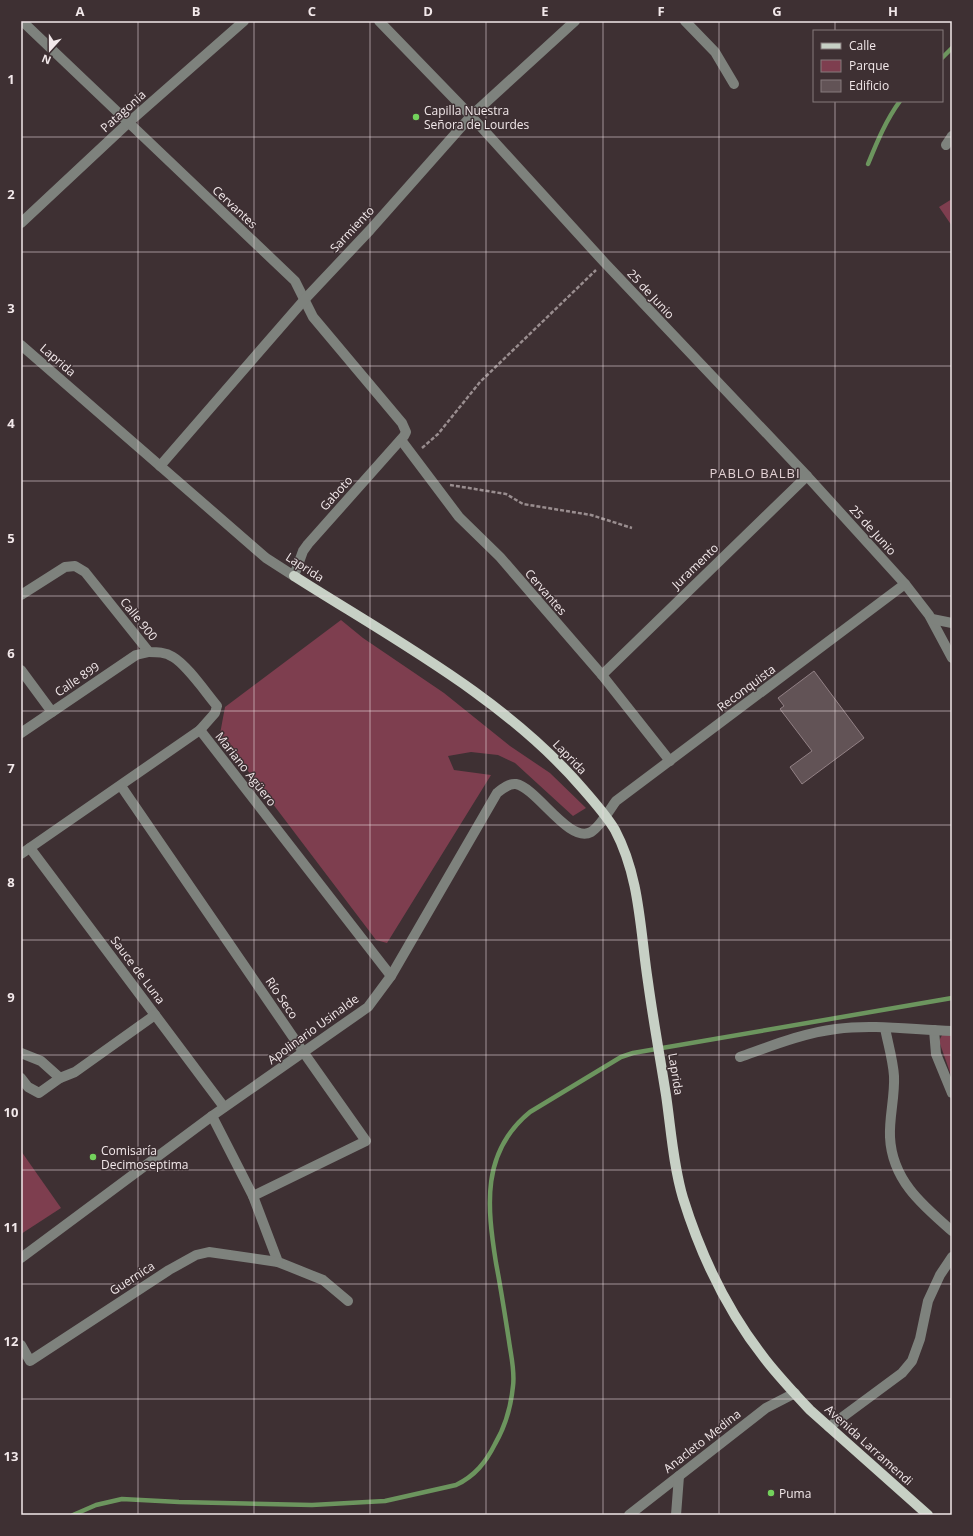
<svg xmlns="http://www.w3.org/2000/svg" width="973" height="1536" font-family="'Open Sans',sans-serif">
<style>
.green{fill:#7e3e4f}
.lines{fill:none;stroke-linecap:round;stroke-linejoin:round}
.stream{stroke:#6c955e;stroke-width:4.5}
.building{fill:#625356;stroke:#928185}
.path{stroke:#998d8f;stroke-width:2.5;stroke-dasharray:4 2;stroke-linecap:butt}
.minor{stroke:#7e827d;stroke-width:10}
.major{stroke:#c7d0c5;stroke-width:10}
.grid{fill:none;stroke:#f2e8ea;stroke-width:1;stroke-opacity:0.55}
.poi-dot{fill:#73d25c;stroke:#3e3033;stroke-width:1.5}
.labels{text-anchor:middle;dominant-baseline:central;stroke-width:3;stroke-linejoin:round;paint-order:stroke}
.poi-label{font-size:12px;fill:#f2e8ea;stroke:#3e3033;text-anchor:start}
.street-label{font-size:12px;fill:#f2e8ea;stroke:#3e3033}
.neighbourhood-label{font-size:13px;letter-spacing:1px;fill:#e3d1d4;stroke:#3e3033}
.neatline{fill:none;stroke:#f2e8ea;stroke-width:1.5}
.grid-label{font-size:13px;text-anchor:middle;font-weight:bold;fill:#f2e8ea}
</style>
<rect width="100%" height="100%" fill="#3e3033"/>
<!-- green -->
<g class="green">
<path d="M952,199v27l-13,-19z"/>
<path d="M341,620l22,18 81,55 66,53 40,27 36,35 -13,8 -58,-53 -17,-8 -27,-3 -23,4 6,14 37,5 -104,168 -11,-3 -156,-206 5,-27z"/>
<path d="M942,1035h10v43l-13,-37z"/>
<path d="M21,1151l40,57 -40,26z"/>
</g>
<g class="lines">
<!-- stream -->
<g class="stream">
<path d="M942,58l10,-10"/>
<path d="M868,164c9,-22 18,-44 32,-63"/>
<path d="M73,1515l23,-10 26,-6 57,3 133,3 73,-4 71,-16c19,-9 30,-23 39,-41 10,-17 16,-38 18,-58 2,-15 -2,-30 -4,-45 -4,-26 -8,-52 -13,-78 -9,-57 -15,-111 34,-151l91,-55 12,-4 319,-55"/>
</g>
</g>
<!-- building -->
<path class="building" d="M814,671l50,67 -62,46 -12,-17 22,-16 -32,-42 4,-3 -6,-8z"/>
<g class="lines">
<!-- path -->
<g class="path">
<path d="M422,448l16,-14 42,-52 116,-112"/>
<path d="M450,485l56,9 17,10 68,11 41,13"/>
</g>
<!-- minor -->
<g class="minor">
<path d="M379,21l92,95 133,146 203,214 98,108 24,31 23,43"/>
<path d="M685,21l30,31 19,32"/>
<path d="M946,145l6,-9"/>
<path d="M21,223l107,-100 116,-102"/>
<path d="M21,345l245,213 28,18 9,-25 5,-7 96,-108 2,-4 -4,-9 -89,-106 -18,-36 -273,-260"/>
<path d="M401,440l58,77 41,40 102,118 68,86"/>
<path d="M160,466l145,-167 65,-69 101,-114 104,-95"/>
<path d="M21,595l44,-28 10,-1 10,6 64,80c8,0 16,0 24,5 14,8 33,36 44,49l-2,7 -15,17 -179,124"/>
<path d="M932,619l20,4"/>
<path d="M21,670l31,42"/>
<path d="M602,675l205,-199"/>
<path d="M200,730l191,246"/>
<path d="M21,733l115,-78 13,-3"/>
<path d="M121,786l183,267 62,88 -113,55"/>
<path d="M30,848l194,259"/>
<path d="M885,1028c3,16 8,32 9,48 1,21 -5,41 -4,61 2,43 32,68 62,94"/>
<path d="M934,1030l2,24 16,39"/>
<path d="M21,1053l20,8 19,17"/>
<path d="M740,1057c31,-11 63,-24 96,-28 38,-5 78,1 116,2"/>
<path d="M21,1078l7,9 11,6 21,-15 15,-6 80,-57"/>
<path d="M212,1116l41,80 25,66 45,18 25,21"/>
<path d="M21,1258l191,-142 156,-109 23,-31 106,-183c5,-4 12,-10 19,-9 21,4 53,60 75,48 9,-5 19,-23 25,-31l289,-217"/>
<path d="M21,1345l9,16 139,-91 27,-15 13,-3 69,10"/>
<path d="M829,1427l73,-54 10,-12 8,-22 8,-38 12,-26 12,-18"/>
<path d="M629,1515l137,-107 29,-15"/>
<path d="M676,1515l3,-39"/>
</g>
<!-- major -->
<path class="major" d="M294,576c99,63 212,123 289,213 11,13 23,26 32,41 25,47 25,100 33,152 5,37 12,75 18,113 5,34 7,69 17,103 18,58 45,114 82,161 14,18 30,35 45,51l118,105"/>
</g>
<!-- grid -->
<path class="grid" d="M138,21v1494M254,21v1494M370,21v1494M486,21v1494M603,21v1494M719,21v1494M835,21v10M835,101v1414M21,137h931M21,252h931M21,366h931M21,481h931M21,596h931M21,711h931M21,825h931M21,940h931M21,1055h931M21,1170h931M21,1284h931M21,1399h931"/>
<!-- markers -->
<g class="poi-dot">
<circle cx="416" cy="117" r="4"/>
<circle cx="93" cy="1157" r="4"/>
<circle cx="771" cy="1493" r="4"/>
</g>
<g class="labels">
<!-- poi labels -->
<g class="poi-label">
<text x="424" y="110">Capilla Nuestra<tspan x="424" dy="14">Señora de Lourdes</tspan></text>
<text x="101" y="1150">Comisaría<tspan x="101" dy="14">Decimoseptima</tspan></text>
<text x="779" y="1493">Puma</text>
</g>
<!-- street labels -->
<g class="street-label">
<text transform="translate(123 111) rotate(-42)">Patagonia</text>
<text transform="translate(235 207) rotate(43)">Cervantes</text>
<text transform="translate(352 229) rotate(-47)">Sarmiento</text>
<text transform="translate(651 294) rotate(47)">25 de Junio</text>
<text transform="translate(58 360) rotate(41)">Laprida</text>
<text transform="translate(336 493) rotate(-48)">Gaboto</text>
<text transform="translate(873 530) rotate(48)">25 de Junio</text>
<text transform="translate(695 566) rotate(-44)">Juramento</text>
<text transform="translate(305 567) rotate(33)">Laprida</text>
<text transform="translate(546 592) rotate(49)">Cervantes</text>
<text transform="translate(139 619) rotate(51)">Calle 900</text>
<text transform="translate(77 679) rotate(-34)">Calle 899</text>
<text transform="translate(746 688) rotate(-37)">Reconquista</text>
<text transform="translate(570 757) rotate(46)">Laprida</text>
<text transform="translate(246 769) rotate(52)">Mariano Agüero</text>
<text transform="translate(138 970) rotate(53)">Sauce de Luna</text>
<text transform="translate(282 998) rotate(56)">Río Seco</text>
<text transform="translate(313 1029) rotate(-36)">Apolinario Usinalde</text>
<text transform="translate(676 1074) rotate(81)">Laprida</text>
<text transform="translate(132 1278) rotate(-33)">Guernica</text>
<text transform="translate(702 1441) rotate(-38)">Anacleto Medina</text>
<text transform="translate(869 1445) rotate(42)">Avenida Larramendi</text>
</g>
<!-- neighbourhood labels -->
<g class="neighbourhood-label">
<text x="755" y="473">PABLO BALBI</text>
</g>
</g>
<!-- border -->
<rect width="973" height="1536" fill="none" stroke="#3e3033" stroke-width="44"/>
<!-- legend -->
<rect x="813" y="30" width="130" height="72" fill="#3e3033" stroke="#867a7c"/>
<rect x="821" y="43" width="20" height="6" fill="#c7d0c5" stroke="#867a7c"/>
<text x="849" y="50" font-size="12" fill="#f2e8ea">Calle</text>
<rect x="821" y="60" width="20" height="12" fill="#7e3e4f" stroke="#867a7c"/>
<text x="849" y="70" font-size="12" fill="#f2e8ea">Parque</text>
<rect x="821" y="80" width="20" height="12" fill="#625356" stroke="#867a7c"/>
<text x="849" y="90" font-size="12" fill="#f2e8ea">Edificio</text>
<!-- north arrow -->
<g transform="translate(50 50) rotate(201)" stroke="#3e3033" stroke-width="3" paint-order="stroke">
<path d="M0-3L7 15L0 10L-7 15Z" fill="#f2e8ea"/>
<text y="-6" font-size="11" font-weight="bold" text-anchor="middle" fill="#f2e8ea">N</text>
</g>
<rect x="22" y="22" width="929" height="1492" class="neatline"/>
<g class="grid-label">
<text x="80" y="16">A</text>
<text x="196" y="16">B</text>
<text x="312" y="16">C</text>
<text x="428" y="16">D</text>
<text x="545" y="16">E</text>
<text x="661" y="16">F</text>
<text x="777" y="16">G</text>
<text x="893" y="16">H</text>
<text x="11" y="84">1</text>
<text x="11" y="199">2</text>
<text x="11" y="313">3</text>
<text x="11" y="428">4</text>
<text x="11" y="543">5</text>
<text x="11" y="658">6</text>
<text x="11" y="773">7</text>
<text x="11" y="887">8</text>
<text x="11" y="1002">9</text>
<text x="11" y="1117">10</text>
<text x="11" y="1232">11</text>
<text x="11" y="1346">12</text>
<text x="11" y="1461">13</text>
</g>
</svg>
